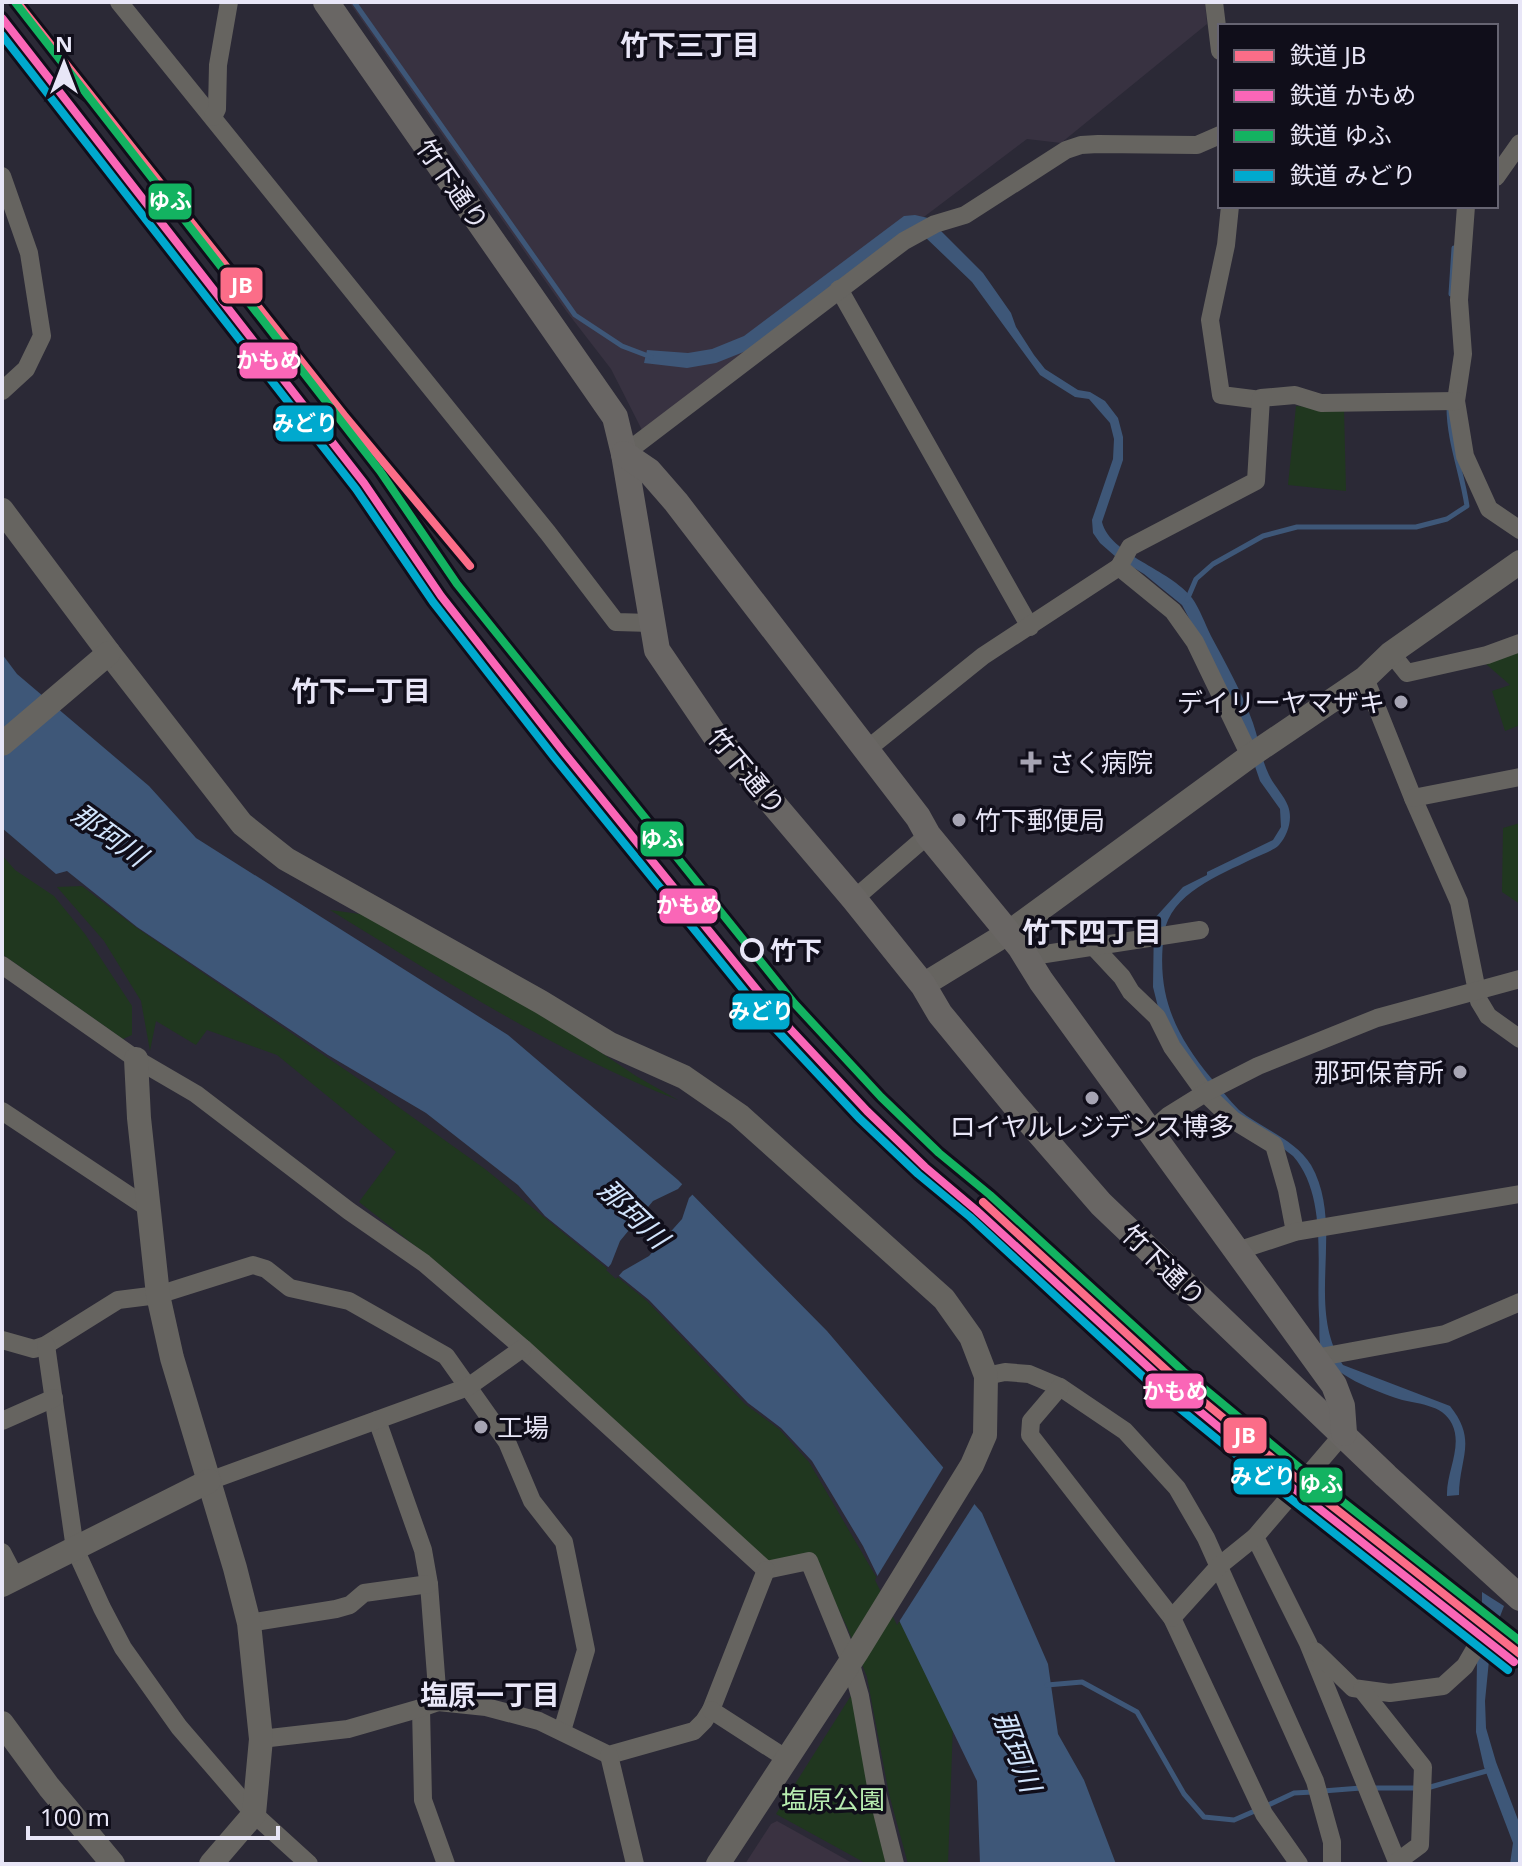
<svg xmlns="http://www.w3.org/2000/svg" width="1522" height="1866" font-family="'Noto Sans','Noto Sans JP',sans-serif">
<style>
.industrial{fill:#383241}
.education{fill:#3a3241}
.green{fill:#20371f}
.water{fill:#3e5778}
.pier{fill:#2b2936}
.lines{fill:none;stroke-linecap:round;stroke-linejoin:round}
.stream{stroke:#3e5778;stroke-width:5}
.minor{stroke:#666460;stroke-width:18}
.tertiary{stroke:#666460;stroke-width:24}
.secondary{stroke:#696664;stroke-width:26}
.rail-1-casing{stroke:#100e1a;stroke-width:14}
.rail-2-casing{stroke:#100e1a;stroke-width:14}
.rail-3-casing{stroke:#100e1a;stroke-width:14}
.rail-4-casing{stroke:#100e1a;stroke-width:14}
.rail-1{stroke:#fb6d88;stroke-width:8}
.rail-2{stroke:#fa66b7;stroke-width:8}
.rail-3{stroke:#13b361;stroke-width:8}
.rail-4{stroke:#00a9ce;stroke-width:8}
.poi-dot{fill:#a6a4b3;stroke:#100e1a;stroke-width:3}
.stop-dot{fill:#100e1a;stroke:#e8e6f7;stroke-width:4}
.labels{text-anchor:middle;dominant-baseline:central;stroke-width:7;stroke-linejoin:round;paint-order:stroke}
.street-label{font-size:26px;fill:#e8e6f7;stroke:#100e1a}
.poi-label{font-size:26px;fill:#e8e6f7;stroke:#100e1a;text-anchor:start}
.stop-label{font-size:26px;font-weight:bold;fill:#e8e6f7;stroke:#100e1a;text-anchor:start}
.park-label{font-size:26px;fill:#b7ecb0;stroke:#100e1a}
.neighbourhood-label{font-size:28px;font-weight:bold;fill:#e8e6f7;stroke:#100e1a}
.water-label{font-size:28px;font-style:italic;fill:#d1e4fc;stroke:#100e1a}
.line-badge{stroke:#100e1a;stroke-width:3}
.badge-label{font-size:22px;text-anchor:middle;font-weight:bold;fill:#fff}
</style>
<rect width="100%" height="100%" fill="#2b2936"/>
<!-- industrial -->
<path class="industrial" d="M349,2h856l2,22 -146,119 -34,-4 -385,291 -31,-61 -44,-57z"/>
<!-- education -->
<path class="education" d="M777,1821l77,43h-109l26,-40z"/>
<!-- green -->
<g class="green">
<path d="M1296,406l48,3 2,82 -58,-6z"/>
<path d="M1520,651v74l-15,6 -13,-40 18,-6 -24,-21z"/>
<path d="M1520,823v81l-18,-12 1,-64z"/>
<path d="M2,855l13,15 39,26 31,38 47,72v29l-9,4 -121,-85z"/>
<path d="M82,886l55,42 232,158 116,83 162,132 98,103 34,25 30,33 69,118 75,144 -5,140h-40l-19,-70 -22,-117 -20,-50 -34,-71 -42,8 -310,-282 -102,-80 37,-50 -119,-97 -70,-25 -11,15 -40,-24 -6,30 -9,-50 -37,-60 -47,-54z"/>
<path d="M330,910l37,5 172,96 97,65 42,24c-123,-48 -236,-121 -348,-190z"/>
<path d="M852,1694l36,170h-21l-91,-50z"/>
</g>
<!-- water -->
<g class="water">
<path d="M915,215l13,3 55,55 28,40 5,14 18,28 11,14 33,21 12,2 15,9 13,17 5,19v23l-21,62c8,33 68,47 90,76 8,11 13,26 19,38 15,28 31,56 42,87 6,17 8,36 16,52 5,11 15,20 19,31 5,13 0,29 -9,39 -6,6 -19,10 -27,14 -32,16 -82,34 -88,75 -8,60 10,99 47,144 9,10 18,22 28,32 22,18 57,30 72,55 35,61 -7,141 32,200l107,41c28,35 9,52 9,89l-12,1c-1,-24 16,-49 5,-72 -9,-20 -36,-20 -53,-25 -23,-8 -68,-24 -77,-47 -4,-10 -2,-26 -3,-36 -3,-51 9,-120 -26,-160l-80,-61 -54,-84 -6,-24 1,-68 29,-32 24,-12v-3l66,-32 8,-13 -1,-18 -20,-28 -28,-82 -50,-94 -38,-31 -28,-17 -16,-14 -7,-10 -1,-13 21,-61 1,-20 -4,-16 -21,-24 -14,-2 -35,-22 -68,-93 -48,-46 -173,113 -35,14 -29,5 -43,-5 3,-13 41,3 24,-4 32,-13 160,-120z"/>
<path d="M2,654l15,20 132,112 47,52 312,197 170,145 149,151 155,182 66,151 10,70 26,46 32,84h-136l-3,-83 -114,-235 -51,-85 -31,-33 -33,-25 -99,-103 -104,-84 -27,-31 -92,-72 -98,-58 -191,-128 -70,-56 -11,3 -54,-46z"/>
<path d="M1482,1592l22,14 -13,34 -6,61 1,27 10,34 24,63v39h-10l3,-21 -29,-76 -8,-35 1,-73 -6,-34 11,-22z"/>
</g>
<!-- pier -->
<g class="pier">
<path d="M685,1181l10,11 -6,6 -7,21 -33,37 -26,15 -7,8 -10,-9 5,-6 9,-23 33,-40 25,-12z"/>
<path d="M946,1463l31,37 -80,125 -22,-45z"/>
</g>
<g class="lines">
<!-- stream -->
<g class="stream">
<path d="M354,2l221,313 47,31 29,11"/>
<path d="M1451,294l3,-46"/>
<path d="M1187,600l9,-21 17,-15 50,-28 34,-9h119l31,-8 20,-13c-5,-34 -18,-65 -18,-99"/>
<path d="M1047,1685l35,-3 55,30 47,82 20,23 30,3 23,-10"/>
<path d="M1371,1788h46"/>
<path d="M1427,1788l63,-18"/>
<path d="M1323,1791l38,-3"/>
<path d="M1266,1806l28,-13 19,-1"/>
</g>
<!-- minor -->
<g class="minor">
<path d="M119,2l429,531 68,89 35,1"/>
<path d="M1214,2l6,49"/>
<path d="M213,117l4,-8 1,-44 11,-63"/>
<path d="M2,176l27,77 13,83 -16,33 -24,22"/>
<path d="M1496,177l24,-34"/>
<path d="M1230,206l-4,39 -16,75 11,75 40,5"/>
<path d="M1466,206l-7,94 4,54 -7,47 9,55 24,53 31,21"/>
<path d="M839,289l191,338"/>
<path d="M624,454l280,-213 31,-17 30,-9 101,-65 15,-5 17,-1 99,1 23,-10"/>
<path d="M1391,653l16,20 80,-18 33,-12"/>
<path d="M1365,678l48,120 46,104 20,99 9,15 32,23"/>
<path d="M865,751l118,-95 136,-89"/>
<path d="M1250,756l-55,-114 -22,-31 -54,-44 11,-20 126,-66 5,-83 34,-3 26,8 135,-2"/>
<path d="M1413,798l107,-21"/>
<path d="M854,899l74,-64"/>
<path d="M1094,947l28,30 9,15 26,25 15,30 33,46 28,27 41,25 13,45 8,42"/>
<path d="M1026,957l174,-27"/>
<path d="M2,965l134,94 60,35 153,117 75,52 99,85 243,222 43,-9 41,100 10,35 17,96 18,72"/>
<path d="M2,1111l146,97"/>
<path d="M1150,1132l18,-16 37,-23 53,-27 119,-48 143,-39"/>
<path d="M1237,1251l58,-19 225,-38"/>
<path d="M2,1340l32,9 12,-4 72,-45 40,-5 95,-30 13,4 24,19 59,13 97,55 61,86 25,59 32,41 22,108 -24,81"/>
<path d="M46,1345l29,204 27,59 21,40 56,79 75,87 55,50"/>
<path d="M1315,1358l130,-24 75,-32"/>
<path d="M986,1376l19,-4 24,2 31,13 65,44 52,57 29,50 109,243 17,61v22"/>
<path d="M1060,1387l-29,34 -1,14 142,183 92,196 35,50"/>
<path d="M377,1420l46,130 6,34 9,118 -17,6 2,92 23,64"/>
<path d="M2,1421l52,-23"/>
<path d="M1344,1433l-89,104 53,106 90,221"/>
<path d="M209,1481l259,-94 55,-39"/>
<path d="M2,1552l13,25"/>
<path d="M1172,1618l47,-52 36,-29"/>
<path d="M249,1623l87,-14 14,-4 14,-12 65,-9"/>
<path d="M1315,1651l38,37 37,5 53,-7 22,-20 11,-19"/>
<path d="M1362,1690l61,77 -3,78 -23,17"/>
<path d="M438,1702l48,5 53,14 70,34 85,-24 10,-10 7,-11 55,-140"/>
<path d="M711,1710l76,49"/>
<path d="M261,1739l87,-10 73,-21"/>
<path d="M609,1755l26,109"/>
</g>
<!-- tertiary -->
<g class="tertiary">
<path d="M2,510l107,143 133,171 44,35 255,143 69,42 74,33 55,38 205,184 27,38 15,39 -1,59 -13,30 -115,187 -139,212"/>
<path d="M2,744l107,-91"/>
<path d="M923,985l85,-52 242,-177 115,-78 26,-25 129,-91"/>
<path d="M136,1059l3,59 19,177 14,63 63,210 14,55 12,116 -7,75 -43,50"/>
<path d="M2,1585l207,-104"/>
<path d="M2,1723l47,64 64,77"/>
</g>
<!-- secondary -->
<g class="secondary">
<path d="M326,2l289,415 9,37 33,196 57,84 140,165 69,86 17,29 74,90 87,100 285,272 134,122"/>
<path d="M624,454l25,17 27,31 242,315 10,18 92,112 21,34 293,404 8,21 2,27"/>
</g>
<!-- rail-1 casing -->
<g class="rail-1-casing">
<g id="rail-1">
<path d="M17,2l327,413 126,151"/>
<path d="M983,1202l193,177 118,97 226,178"/>
</g>
</g>
<!-- rail-2 casing -->
<g class="rail-2-casing">
<path id="rail-2" d="M2,18l362,465 77,113 121,154 217,267 88,94 58,56 51,43 193,176 119,98 226,178"/>
</g>
<!-- rail-3 casing -->
<g class="rail-3-casing">
<path id="rail-3" d="M15,2l365,469 77,113 337,419 87,94 58,56 51,42 193,176 117,97 220,173"/>
</g>
<!-- rail-4 casing -->
<g class="rail-4-casing">
<path id="rail-4" d="M2,35l354,454 77,113 121,155 217,267 88,94 59,56 52,43 192,177 120,98 226,178"/>
</g>
<!-- rail-1 -->
<use href="#rail-1" class="rail-1"/>
<!-- rail-2 -->
<use href="#rail-2" class="rail-2"/>
<!-- rail-3 -->
<use href="#rail-3" class="rail-3"/>
<!-- rail-4 -->
<use href="#rail-4" class="rail-4"/>
</g>
<!-- markers -->
<g class="poi-dot">
<circle cx="1401" cy="702" r="8"/>
<path d="M1027 750h8v8h8v8h-8v8h-8v-8h-8v-8h8z"/>
<circle cx="959" cy="820" r="8"/>
<circle cx="1460" cy="1072" r="8"/>
<circle cx="1092" cy="1098" r="8"/>
<circle cx="481" cy="1427" r="8"/>
</g>
<circle class="stop-dot" cx="752" cy="950" r="10"/>
<g class="labels">
<!-- street labels -->
<g class="street-label">
<text transform="translate(453 184) rotate(55)">竹下通り</text>
<text transform="translate(747 771) rotate(50)">竹下通り</text>
<text transform="translate(1164 1265) rotate(44)">竹下通り</text>
</g>
<!-- poi labels -->
<g class="poi-label">
<text x="1385" y="702" text-anchor="end">デイリーヤマザキ</text>
<text x="1049" y="762">さく病院</text>
<text x="975" y="820">竹下郵便局</text>
<text x="1444" y="1072" text-anchor="end">那珂保育所</text>
<text x="1092" y="1126" text-anchor="middle">ロイヤルレジデンス博多</text>
<text x="497" y="1427">工場</text>
</g>
<!-- stop labels -->
<g class="stop-label">
<text x="770" y="950">竹下</text>
</g>
<!-- park labels -->
<g class="park-label">
<text x="833" y="1799">塩原公園</text>
</g>
<!-- neighbourhood labels -->
<g class="neighbourhood-label">
<text x="690" y="44">竹下三丁目</text>
<text x="361" y="690">竹下一丁目</text>
<text x="1092" y="931">竹下四丁目</text>
<text x="490" y="1694">塩原一丁目</text>
</g>
<!-- water labels -->
<g class="water-label">
<text transform="translate(110 834) rotate(36)">那珂川</text>
<text transform="translate(634 1213) rotate(44)">那珂川</text>
<text transform="translate(1018 1751) rotate(69)">那珂川</text>
</g>
</g>
<g class="line-badge">
<rect x="147" y="182" width="46" height="39" rx="8" fill="#13b361"/>
<rect x="219" y="266" width="45" height="39" rx="8" fill="#fb6d88"/>
<rect x="238" y="341" width="61" height="39" rx="8" fill="#fa66b7"/>
<rect x="274" y="404" width="61" height="39" rx="8" fill="#00a9ce"/>
<rect x="639" y="820" width="46" height="38" rx="8" fill="#13b361"/>
<rect x="658" y="887" width="61" height="38" rx="8" fill="#fa66b7"/>
<rect x="731" y="992" width="60" height="39" rx="8" fill="#00a9ce"/>
<rect x="1144" y="1372" width="61" height="38" rx="8" fill="#fa66b7"/>
<rect x="1222" y="1416" width="46" height="39" rx="8" fill="#fb6d88"/>
<rect x="1232" y="1457" width="61" height="39" rx="8" fill="#00a9ce"/>
<rect x="1298" y="1466" width="46" height="38" rx="8" fill="#13b361"/>
</g>
<g class="badge-label">
<text x="170" y="209">ゆふ</text>
<text x="242" y="293">JB</text>
<text x="269" y="368">かもめ</text>
<text x="305" y="431">みどり</text>
<text x="662" y="847">ゆふ</text>
<text x="689" y="913">かもめ</text>
<text x="761" y="1019">みどり</text>
<text x="1175" y="1399">かもめ</text>
<text x="1245" y="1443">JB</text>
<text x="1263" y="1484">みどり</text>
<text x="1321" y="1492">ゆふ</text>
</g>
<!-- border -->
<rect width="1522" height="1866" fill="none" stroke="#e8e6f7" stroke-width="8"/>
<!-- legend -->
<rect x="1218" y="24" width="280" height="184" fill="#100e1a" stroke="#666472" stroke-width="2"/>
<rect x="1234" y="50" width="40" height="12" fill="#fb6d88" stroke="#666472" stroke-width="2"/>
<text x="1290" y="64" font-size="24" fill="#e8e6f7">鉄道 JB</text>
<rect x="1234" y="90" width="40" height="12" fill="#fa66b7" stroke="#666472" stroke-width="2"/>
<text x="1290" y="104" font-size="24" fill="#e8e6f7">鉄道 かもめ</text>
<rect x="1234" y="130" width="40" height="12" fill="#13b361" stroke="#666472" stroke-width="2"/>
<text x="1290" y="144" font-size="24" fill="#e8e6f7">鉄道 ゆふ</text>
<rect x="1234" y="170" width="40" height="12" fill="#00a9ce" stroke="#666472" stroke-width="2"/>
<text x="1290" y="184" font-size="24" fill="#e8e6f7">鉄道 みどり</text>
<!-- north arrow -->
<g transform="translate(64 64)" stroke="#100e1a" stroke-width="6" paint-order="stroke">
<path d="M0-6L14 30L0 20L-14 30Z" fill="#e8e6f7"/>
<text y="-12" font-size="22" font-weight="bold" text-anchor="middle" fill="#e8e6f7">N</text>
</g>
<!-- scale -->
<path d="M28 1826v12h250v-12" fill="none" stroke="#e8e6f7" stroke-width="4"/>
<text x="40" y="1826" font-size="24" fill="#e8e6f7" stroke="#100e1a" stroke-width="6" paint-order="stroke">100 m</text>
</svg>
